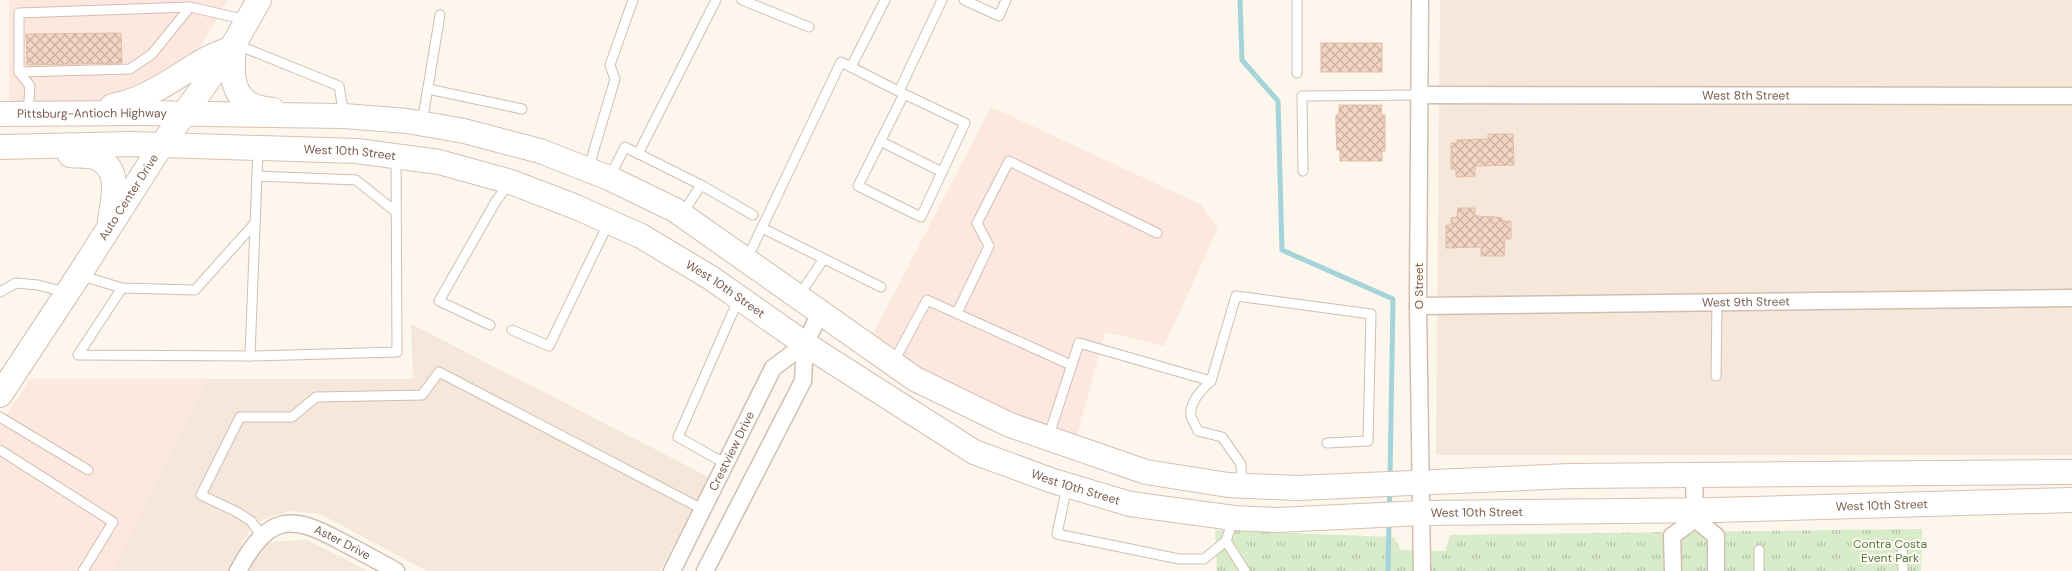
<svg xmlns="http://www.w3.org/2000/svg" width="2072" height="571" font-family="'DM Sans',sans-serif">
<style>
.residential{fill:#f5e8da}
.commercial{fill:#fde8e0}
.grass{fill:url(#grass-tufts)}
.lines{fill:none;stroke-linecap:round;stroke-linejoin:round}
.stream{stroke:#a5d3da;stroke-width:5}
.building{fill:url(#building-cross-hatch);stroke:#e6bba3}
.lane-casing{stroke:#d1beb0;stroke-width:11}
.street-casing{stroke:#d1beb0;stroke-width:19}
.secondary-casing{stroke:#d6c0b0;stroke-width:26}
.lane{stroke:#fff;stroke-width:9}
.street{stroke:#fff;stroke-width:16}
.secondary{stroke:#fff;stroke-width:24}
.labels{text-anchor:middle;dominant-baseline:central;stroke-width:4;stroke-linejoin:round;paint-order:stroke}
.street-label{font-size:12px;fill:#7a5c4d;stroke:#fffaf3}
.park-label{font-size:12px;fill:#537a41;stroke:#fffaf3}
</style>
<defs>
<pattern id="grass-tufts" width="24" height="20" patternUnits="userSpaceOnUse" patternTransform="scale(1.25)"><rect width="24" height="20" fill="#d8ecc9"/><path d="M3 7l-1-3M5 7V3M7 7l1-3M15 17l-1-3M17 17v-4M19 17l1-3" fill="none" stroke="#b4c2a5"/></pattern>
<pattern id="building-cross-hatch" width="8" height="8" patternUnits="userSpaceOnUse" patternTransform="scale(1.25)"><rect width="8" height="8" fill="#f3d5c3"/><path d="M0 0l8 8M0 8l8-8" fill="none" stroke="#cab0a1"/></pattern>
</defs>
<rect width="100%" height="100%" fill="#fdf6ec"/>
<!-- residential -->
<g class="residential">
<path d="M1440,0h632v455h-636z"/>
<path d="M411,324l298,153 -49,94h-233l-107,-57 -32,-3 -30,11 -17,21 66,-3 61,31h-259l98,-192h206z"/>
</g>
<!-- commercial -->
<g class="commercial">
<path d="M9,0h219l-27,45 -39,36 -62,22 -91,1z"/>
<path d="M991,107l209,97 18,24 -54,118 -59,-14 -30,111 -108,-44 -96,-61z"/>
<path d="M30,379h177l-95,192h-112v-146z"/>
</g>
<!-- grass -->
<path class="grass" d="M1922,529l-1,42h-704l-2,-41 179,7 7,13 44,1 5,-16z"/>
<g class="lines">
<!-- stream -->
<g class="stream">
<path d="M1240,0l2,60 36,41 4,149 111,49 -3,179"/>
<path d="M1389,508l1,-19"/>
<path d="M1388,571l1,-49"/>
</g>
</g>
<!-- building -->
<g class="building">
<path d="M121,33l1,30 -95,2 -1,-31z"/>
<rect x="1321" y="43" width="61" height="29"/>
<path d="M1339,105h43l-1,10h4v36h-3v10h-42v-11h-3l-1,-22v-13h3z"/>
<path d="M1488,134h25l1,31 -39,1v10l-19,1v-8h-5v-26h6v-3l31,-1z"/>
<path d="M1458,208h17v8l20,1 7,1v3h9v18h-6l-1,17h-23v-9l-35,1v-23h5v-7l6,-1z"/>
</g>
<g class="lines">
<!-- lane casing -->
<g class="lane-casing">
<g id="lane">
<path d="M742,0l67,27"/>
<path d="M964,0l35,16 7,-16"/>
<path d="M1297,0v73"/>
<path d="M235,44l104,42 5,30"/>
<path d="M851,67l34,-67"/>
<path d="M19,72l111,-3 22,-15 38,-47"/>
<path d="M428,89l94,20"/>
<path d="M899,91l43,-91"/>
<path d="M28,114l2,-28 -11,-14v-59l171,-6 57,13"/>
<path d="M422,123l18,-108"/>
<path d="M880,141l62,31"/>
<path d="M638,154l78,-154"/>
<path d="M588,170l27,-91 -5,-14 23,-65"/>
<path d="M1303,171l-1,-75 118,-1"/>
<path d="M257,176l99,4 40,32"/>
<path d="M609,178l16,-31 76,38"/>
<path d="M682,214l19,-29 52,30"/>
<path d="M762,228l119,59"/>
<path d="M746,261l95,-199 63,32 -46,92 63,31 44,-94 -61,-29"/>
<path d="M79,275l43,13 73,2 60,-67"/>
<path d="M122,288l-44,67 172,1 8,-207"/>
<path d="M0,292l16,-9 22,2 27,7"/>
<path d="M798,297l25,-37"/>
<path d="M957,313l32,-67 -12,-23 32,-62 148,72"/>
<path d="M490,325l-51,-24 57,-100 13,-17"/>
<path d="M512,330l37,16 60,-124"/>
<path d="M250,356l147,-4 -1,-195"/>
<path d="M893,363l34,-63 144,65"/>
<path d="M1716,376l1,-73"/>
<path d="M1211,381c-9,8 -22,22 -20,35 1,4 5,10 7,15l24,6 19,27 1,21"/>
<path d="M0,417l88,53"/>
<path d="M1048,438l31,-95 132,38 25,-85 135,18 -3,127 -41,2"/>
<path d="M0,450l113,72 -30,49"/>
<path d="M726,464l-48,-27 61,-139"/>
<path d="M1067,486l-10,48 122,25h25l22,-18 7,-21"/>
<path d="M262,536l-11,-15 -14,-9 -36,-17 39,-78h52l24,-20 106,-2 17,-23 265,138"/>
<path d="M1226,541l19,30"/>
<path d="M1902,546l1,25"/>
<path d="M1759,550v21"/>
</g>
</g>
<!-- street casing -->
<g class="street-casing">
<g id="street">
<path d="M1420,0l-2,306 4,265"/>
<path id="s1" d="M1420,95l652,1"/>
<path id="s2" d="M1418,306l654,-8"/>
<path d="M1694,474l1,45"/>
<path id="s3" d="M238,571c30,-56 52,-58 104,-29 18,9 36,19 54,29"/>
<path id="s4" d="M672,571l101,-203 32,-24"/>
<path d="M705,571l98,-190 2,-37 15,-31"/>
<path d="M1673,571l-1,-35 23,-17 21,17v35"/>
</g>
</g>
<!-- secondary casing -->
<g class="secondary-casing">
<g id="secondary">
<path d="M234,44c-1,22 -6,47 16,60 6,4 16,5 23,6"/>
<path d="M112,106c33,-6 58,-25 86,-42 10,-7 21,-11 32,-15"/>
<path id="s5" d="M0,114l141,-1 203,3 63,5 57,10 76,20 69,27 66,32 240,169 95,46 136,47 82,13 69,3 273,-12 502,-4"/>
<path id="s6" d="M0,147l130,-3 227,7 82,11 72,20 65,25 65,29 70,42 94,66 169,108 79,29 77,23 104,14 43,2 145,-7 294,-3 356,-10"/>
<path d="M70,155c8,1 17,0 24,2 29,10 19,41 16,63"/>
<path id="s7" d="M0,395l79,-120 82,-129 73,-102 25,-44"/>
</g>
</g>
<!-- lane -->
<use href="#lane" class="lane"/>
<!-- street -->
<use href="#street" class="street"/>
<!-- secondary -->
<use href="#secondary" class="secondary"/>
</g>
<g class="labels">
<!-- street labels -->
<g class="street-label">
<text stroke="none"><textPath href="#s1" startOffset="326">West 8th Street</textPath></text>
<text stroke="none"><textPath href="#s5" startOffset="92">Pittsburg-Antioch Highway</textPath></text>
<text stroke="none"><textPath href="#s6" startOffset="350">West 10th Street</textPath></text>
<text stroke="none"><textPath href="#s7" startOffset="236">Auto Center Drive</textPath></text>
<text transform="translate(1419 286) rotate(-90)">O Street</text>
<text stroke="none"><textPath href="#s6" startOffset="755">West 10th Street</textPath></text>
<text stroke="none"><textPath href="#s2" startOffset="328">West 9th Street</textPath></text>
<text stroke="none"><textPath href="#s4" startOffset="134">Crestview Drive</textPath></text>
<text stroke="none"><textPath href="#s6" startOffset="1160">West 10th Street</textPath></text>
<text stroke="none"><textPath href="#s6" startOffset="1970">West 10th Street</textPath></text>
<text stroke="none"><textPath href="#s6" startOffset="1565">West 10th Street</textPath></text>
<text stroke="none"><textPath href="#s3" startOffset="130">Aster Drive</textPath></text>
</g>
<!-- park labels -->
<g class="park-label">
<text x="1890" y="544">Contra Costa<tspan x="1890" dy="14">Event Park</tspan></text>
</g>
</g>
</svg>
